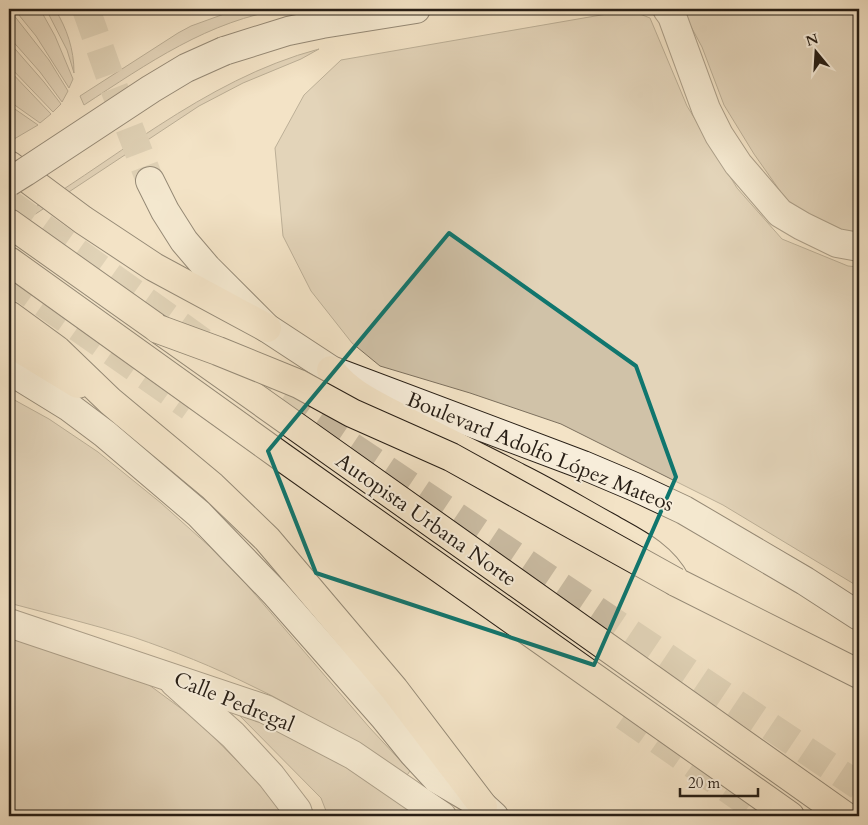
<svg xmlns="http://www.w3.org/2000/svg" width="868" height="825" font-family="Cardo,serif">
<style>
.green{fill:#d0c2a8;stroke:#7c705e}
.lines{fill:none;stroke-linecap:round;stroke-linejoin:round}
.secondary-tunnel{stroke:#cabca3;stroke-width:28;stroke-dasharray:28 14;stroke-linecap:butt}
.motorway-tunnel{stroke:#cabca3;stroke-width:28;stroke-dasharray:28 14;stroke-linecap:butt}
.minor-casing{stroke:#5a4f41;stroke-width:30}
.tertiary-casing{stroke:#5a4f41;stroke-width:30}
.secondary-casing{stroke:#271e15;stroke-width:30}
.motorway-casing{stroke:#271e15;stroke-width:30}
.minor{stroke:#f7edda;stroke-width:28}
.tertiary{stroke:#f7edda;stroke-width:28}
.secondary{stroke:#f7edda;stroke-width:28}
.motorway{stroke:#f3e3c6;stroke-width:28}
.secondary-bridge-casing{stroke:#271e15;stroke-width:30;stroke-linecap:butt}
.motorway-bridge-casing{stroke:#271e15;stroke-width:30;stroke-linecap:butt}
.secondary-bridge{stroke:#f7edda;stroke-width:28}
.motorway-bridge{stroke:#f3e3c6;stroke-width:28}
.marked{fill:none;stroke:#0f766e;stroke-width:4;stroke-linejoin:round}
.labels{text-anchor:middle;dominant-baseline:central;stroke-width:4;stroke-linejoin:round;paint-order:stroke}
.street-label{font-size:21px;fill:#271e15;stroke:#f7edda}
</style>
<rect width="100%" height="100%" fill="#f3e3c6"/>
<filter id="stains"><feTurbulence type="fractalNoise" baseFrequency=".004" numOctaves="4"/><feColorMatrix values="0 0 0 0 .2 0 0 0 0 .09 0 0 0 0 .02 0 0 0 .5 -.17"/></filter>
<radialGradient id="worn" r=".72"><stop offset=".6" stop-color="#630" stop-opacity="0"/><stop offset="1" stop-color="#630" stop-opacity=".3"/></radialGradient>
<!-- green -->
<g class="green">
<path d="M9,9l40,51 19,31 -6,11 -22,-30 -31,-35z"/>
<path d="M14,9h26l15,27 18,43 -4,9 -33,-52z"/>
<path d="M46,9h9c12,20 19,40 19,64l-7,-23z"/>
<path d="M238,9h47c-76,11 -138,55 -201,96l-4,-9 98,-63 13,-7z"/>
<path d="M690,9h169v228h-8l-61,-32 -36,-51 -30,-49 -22,-58 -20,-37z"/>
<path d="M630,10l20,8 37,88 50,82 45,51 66,27 11,1v320l-136,-82 -162,-81 -91,-31 -90,-27 -28,-23 -41,-52 -28,-55 -8,-88 29,-53 37,-35z"/>
<path d="M9,42l35,40 17,22 -8,8 -44,-46z"/>
<path d="M319,49l-18,10 -58,24 -44,23 -162,107 -28,15v-5c103,-59 193,-143 310,-174z"/>
<path d="M9,70l42,44 -11,9 -31,-22z"/>
<path d="M9,105l29,20 -29,17z"/>
<path d="M9,397l40,22 49,33 63,51 48,43 38,39 122,142 41,44 -5,7c-50,-32 -99,-67 -153,-92 -38,-19 -78,-35 -119,-49 -41,-13 -83,-23 -124,-34z"/>
<path d="M9,638l128,38 61,45 81,83 5,12h-275z"/>
<path d="M236,712l47,19 52,25 92,60h-99l-7,-18z"/>
</g>
<g class="lines">
<!-- secondary-tunnel -->
<path class="secondary-tunnel" d="M86,9l28,79 36,93"/>
<!-- motorway-tunnel -->
<g class="motorway-tunnel">
<path d="M9,203l299,214 551,369"/>
<path d="M9,279l181,128"/>
<path d="M624,716l142,100"/>
</g>
<!-- minor casing -->
<g class="minor-casing">
<g id="minor">
<path d="M9,623l256,86 88,46 89,61"/>
<path d="M174,682l59,53 38,41 26,34 2,6"/>
</g>
</g>
<!-- tertiary casing -->
<g class="tertiary-casing">
<path id="tertiary" d="M667,9l5,7 34,93 13,26 19,29 42,49 22,13 35,17 22,4"/>
</g>
<!-- secondary casing -->
<g class="secondary-casing">
<g id="secondary">
<path d="M224,51l64,-20 34,-7 94,-15"/>
<path d="M150,181l15,30 19,30 23,27 60,60 64,42 252,95 52,22 49,23 121,71 54,35"/>
<path d="M9,370l60,37 36,27 94,80 76,79 109,124 29,36 24,26 46,27 11,10"/>
</g>
</g>
<!-- motorway casing -->
<g class="motorway-casing">
<g id="motorway">
<path d="M9,165l74,55 71,47 113,61"/>
<path d="M9,223l836,593"/>
<path d="M9,261l273,196 508,359"/>
<path d="M9,315l48,35 53,51 102,85 55,53 127,150 89,117"/>
<path d="M9,342l69,42"/>
<path d="M331,370c18,24 45,35 71,49 38,20 77,38 115,58 31,15 60,33 89,49 26,15 56,28 70,56l183,92"/>
</g>
</g>
<!-- minor -->
<use href="#minor" class="minor"/>
<!-- tertiary -->
<use href="#tertiary" class="tertiary"/>
<!-- secondary -->
<use href="#secondary" class="secondary"/>
<!-- motorway -->
<use href="#motorway" class="motorway"/>
<!-- secondary-bridge casing -->
<g class="secondary-bridge-casing">
<path id="secondary-bridge" d="M9,182l16,-10 126,-83 35,-21 38,-17"/>
</g>
<!-- motorway-bridge casing -->
<g class="motorway-bridge-casing">
<path id="motorway-bridge" d="M158,329l60,22 81,33 53,29 99,44 225,125"/>
</g>
<!-- secondary-bridge -->
<use href="#secondary-bridge" class="secondary-bridge"/>
<!-- motorway-bridge -->
<use href="#motorway-bridge" class="motorway-bridge"/>
</g>
<!-- marked area -->
<path d="M0 0H868V825H0ZM449,233l187,133 40,111 -82,188 -278,-92 -48,-122z" fill="#f3e3c6" fill-opacity=".55" fill-rule="evenodd"/>
<path class="marked" d="M449,233l187,133 40,111 -82,188 -278,-92 -48,-122z"/>
<g class="labels">
<!-- street labels -->
<g class="street-label">
<text transform="translate(540 452) rotate(22)">Boulevard Adolfo López Mateos</text>
<text transform="translate(426 520) rotate(35)">Autopista Urbana Norte</text>
<text transform="translate(234 702) rotate(22)">Calle Pedregal</text>
</g>
</g>
<!-- margin -->
<rect width="868" height="825" fill="none" stroke="#f3e3c6" stroke-width="30"/>
<rect x="10" y="10" width="848" height="805" fill="none" stroke="#271e15" stroke-width="2.5"/>
<rect x="15" y="15" width="838" height="795" fill="none" stroke="#271e15"/>
<!-- north arrow -->
<g transform="translate(816 52) rotate(342)" stroke="#f7edda" stroke-width="4" paint-order="stroke">
<path d="M0-4L9 19L0 12L-9 19Z" fill="#271e15"/>
<text y="-8" font-size="14" font-weight="bold" text-anchor="middle" fill="#271e15">N</text>
</g>
<!-- scale -->
<path d="M680 788v8h78v-8" fill="none" stroke="#271e15" stroke-width="2.5"/>
<text x="688" y="788" font-size="15" fill="#271e15" stroke="#f7edda" stroke-width="4" paint-order="stroke">20 m</text>
<rect width="100%" height="100%" filter="url(#stains)"/>
<rect width="100%" height="100%" fill="url(#worn)"/>
</svg>
